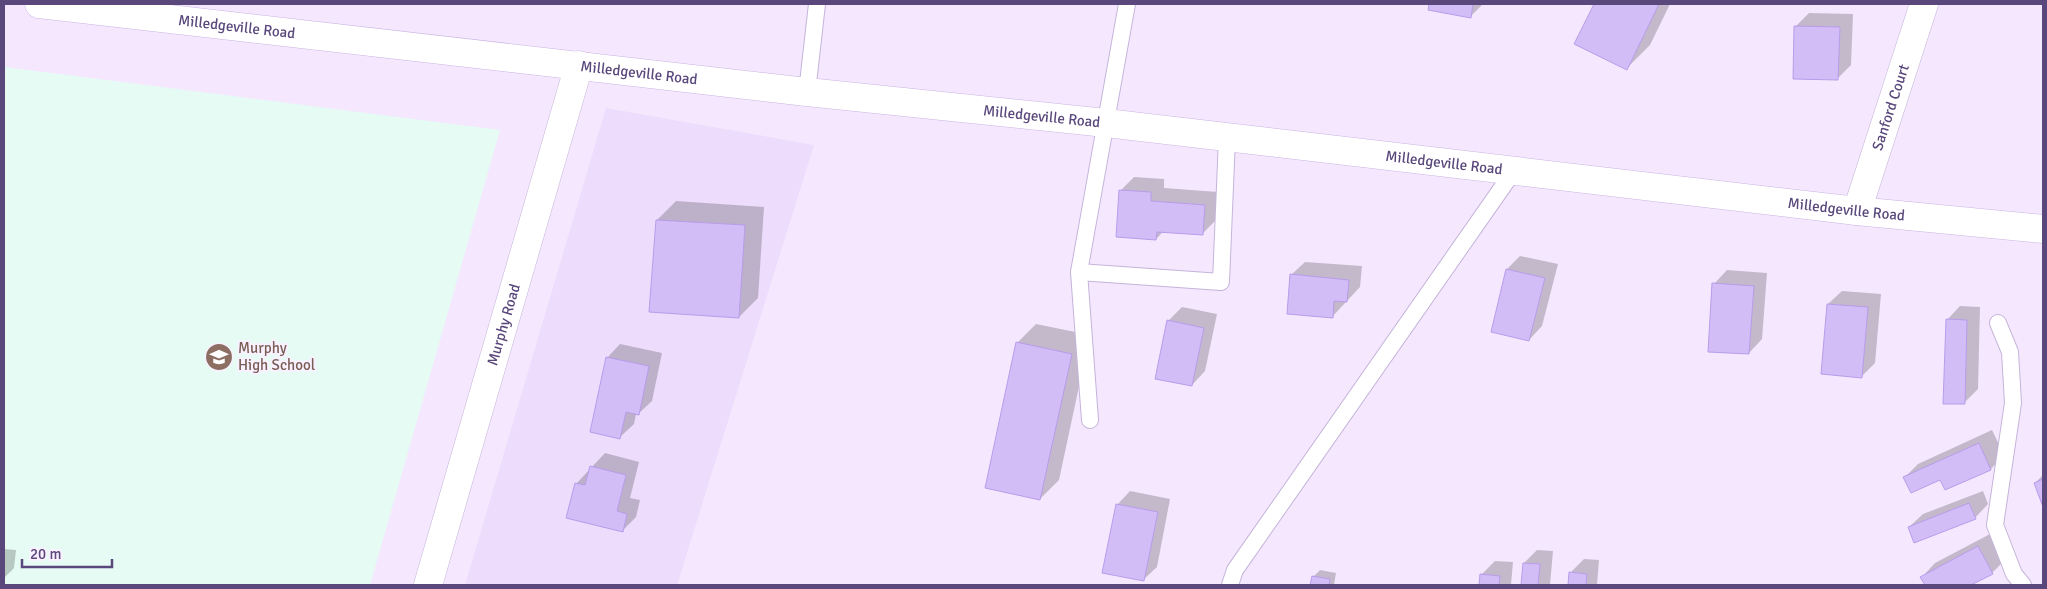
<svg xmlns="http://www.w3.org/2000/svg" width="2047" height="589" font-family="Signika,sans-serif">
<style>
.residential{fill:#eddcfc}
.education{fill:#e5fbf3}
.shadow{fill:#0003}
.building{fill:#d3bdf7;stroke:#b99ceb}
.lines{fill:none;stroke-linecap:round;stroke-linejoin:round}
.lane-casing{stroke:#c4b4da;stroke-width:18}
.street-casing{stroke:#c4b4da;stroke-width:29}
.secondary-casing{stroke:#c9b5e1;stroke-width:29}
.lane{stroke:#fff;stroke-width:16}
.street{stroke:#fff;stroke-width:28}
.secondary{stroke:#fff;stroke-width:28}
.labels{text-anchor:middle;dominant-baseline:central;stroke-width:4;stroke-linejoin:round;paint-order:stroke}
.street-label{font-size:15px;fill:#5a487c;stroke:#f9f1ff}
.education-label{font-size:15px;fill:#785e54;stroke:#f9f1ff;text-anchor:start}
</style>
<rect width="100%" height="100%" fill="#f5e8fe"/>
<!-- residential -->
<path class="residential" d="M606,108l208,37 -137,440h-212z"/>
<!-- education -->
<path class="education" d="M4,67l496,63 -130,455h-366z"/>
<!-- shadow -->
<g class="shadow">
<path d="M1430,4h53l-13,13 -41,-8z"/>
<path d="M1595,4h75l-20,41 -23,23 -51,-24z"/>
<path d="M1809,13l44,1 -2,51 -14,14 -41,-53z"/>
<path d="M1134,177l30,2v9l54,4 -2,28 -14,14 -38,-3 -8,8 -35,-49z"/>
<path d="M676,201l88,6 -6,91 -19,19 -82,-97z"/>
<path d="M1520,256l38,8 -16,62 -13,14 -22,-71z"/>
<path d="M1305,262l57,4 -2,21 -28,30 -41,-42z"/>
<path d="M1727,270l40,3 -5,66 -13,14 -35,-69z"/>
<path d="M1842,291l39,3 -6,69 -13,13 -34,-72z"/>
<path d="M1960,306l20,1 -2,82 -14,14 -17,-83z"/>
<path d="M1182,307l35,7 -12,57 -13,14 -24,-64z"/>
<path d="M1036,324l54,11 -31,145 -19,19 -23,-156z"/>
<path d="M620,344l42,9 -10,48 -14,13h-2l-2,10 -14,13 -13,-79z"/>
<path d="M1992,430l12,25 -13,14 -45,20 -5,-11 -36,-1 13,-13z"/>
<path d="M605,453l34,9 -9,36 10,2 -4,17 -14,14 -46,-47z"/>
<path d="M2043,475v30l-8,-22z"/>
<path d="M1130,491l40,8 -13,68 -14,13 -26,-75z"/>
<path d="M1983,491l5,13 -13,14 -66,9 14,-13z"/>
<path d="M1992,533l14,26 -14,14 -23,12h-42l-5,-8 13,-14z"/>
<path d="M4,549l12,1 -2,18 -9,9 -1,8z"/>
<path d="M1537,550l16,1 -3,34h-28l2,-22z"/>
<path d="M1584,559l15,1 -2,25h-28l2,-13z"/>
<path d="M1495,561l18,1 -2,23h-31l1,-10z"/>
<path d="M1320,570l16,3 -2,12h-23l2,-8z"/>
</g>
<!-- building -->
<g class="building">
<path d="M1429,4h44l-2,14 -43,-8z"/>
<path d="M1594,4h65l-32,66 -53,-26z"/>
<path d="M1794,26l46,1 -2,53 -45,-1z"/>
<path d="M1119,190l32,2v9l54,4 -2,30 -46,-3 -1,8 -40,-3z"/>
<path d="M656,220l89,5 -6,93 -90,-6z"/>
<path d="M1506,269l39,9 -16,63 -38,-9z"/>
<path d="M1290,274l59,6 -2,22 -13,-1 -1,17 -46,-4z"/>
<path d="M1712,283l42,3 -5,68 -41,-2z"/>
<path d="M1827,304l41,3 -6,71 -41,-4z"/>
<path d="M1946,319l21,1 -2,84h-22z"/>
<path d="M1167,320l37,8 -12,58 -37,-7z"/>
<path d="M1016,342l56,12 -32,146 -55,-12z"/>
<path d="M606,357l43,9 -10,49 -13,-3 -6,27 -30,-7z"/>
<path d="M1979,443l12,27 -46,20 -5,-10 -29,13 -8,-16z"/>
<path d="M590,466l36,9 -9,36 10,3 -4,18 -57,-14 9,-35 10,2z"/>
<path d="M2043,479v28l-9,-24z"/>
<path d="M1969,503l7,16 -62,24 -6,-16z"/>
<path d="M1116,504l42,8 -14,69 -42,-8z"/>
<path d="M1978,546l15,28 -22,11h-46l-5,-8z"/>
<path d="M1523,563l17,1 -2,21h-17z"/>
<path d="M1569,572l18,2 -1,11h-18z"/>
<path d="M1480,574l20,2 -1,9h-20z"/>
<path d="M1312,576l18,3 -1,6h-19z"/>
</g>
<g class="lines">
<!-- lane casing -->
<g class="lane-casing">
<g id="lane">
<path d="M807,92l10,-88"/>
<path d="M1079,272l142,10 6,-144"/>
<path d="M1998,323l12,29 3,51 -18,122 19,49 9,11"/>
<path d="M1090,420l-11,-148 48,-268"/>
<path d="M1230,585l5,-15 278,-398"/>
</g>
</g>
<!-- street casing -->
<g class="street-casing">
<g id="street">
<path id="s1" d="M1857,211l67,-207"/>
<path id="s2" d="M428,585l151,-520"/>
</g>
</g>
<!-- secondary casing -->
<g class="secondary-casing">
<g id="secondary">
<path id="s3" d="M39,4l768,88 299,31 751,88 186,18"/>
</g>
</g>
<!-- lane -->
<use href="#lane" class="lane"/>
<!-- street -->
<use href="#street" class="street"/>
<!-- secondary -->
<use href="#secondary" class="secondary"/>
</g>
<!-- icons -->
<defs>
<g id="school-disc" transform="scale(1.4375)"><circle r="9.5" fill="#8d6e63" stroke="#f9f1ff"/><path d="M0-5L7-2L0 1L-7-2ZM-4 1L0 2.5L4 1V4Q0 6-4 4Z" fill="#fff"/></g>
</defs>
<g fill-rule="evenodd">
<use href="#school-disc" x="219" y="357"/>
</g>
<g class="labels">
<!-- street labels -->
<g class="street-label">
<text stroke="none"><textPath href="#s3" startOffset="199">Milledgeville Road</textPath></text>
<text stroke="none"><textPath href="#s3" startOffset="604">Milledgeville Road</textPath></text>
<text stroke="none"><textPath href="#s1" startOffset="109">Sanford Court</textPath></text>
<text stroke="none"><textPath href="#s3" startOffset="1009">Milledgeville Road</textPath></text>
<text stroke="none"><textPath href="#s3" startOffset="1414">Milledgeville Road</textPath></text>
<text stroke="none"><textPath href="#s3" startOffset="1819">Milledgeville Road</textPath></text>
<text stroke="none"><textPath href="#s2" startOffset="271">Murphy Road</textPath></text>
</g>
<!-- education labels -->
<g class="education-label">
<text x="238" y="348">Murphy<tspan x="238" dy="17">High School</tspan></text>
</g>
</g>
<!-- border -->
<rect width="2047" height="589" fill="none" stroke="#5a487c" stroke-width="10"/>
<!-- scale -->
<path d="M22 559v8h90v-8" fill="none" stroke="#5a487c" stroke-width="2.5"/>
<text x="30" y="559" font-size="15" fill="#5a487c" stroke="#f9f1ff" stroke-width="4" paint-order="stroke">20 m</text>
</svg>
